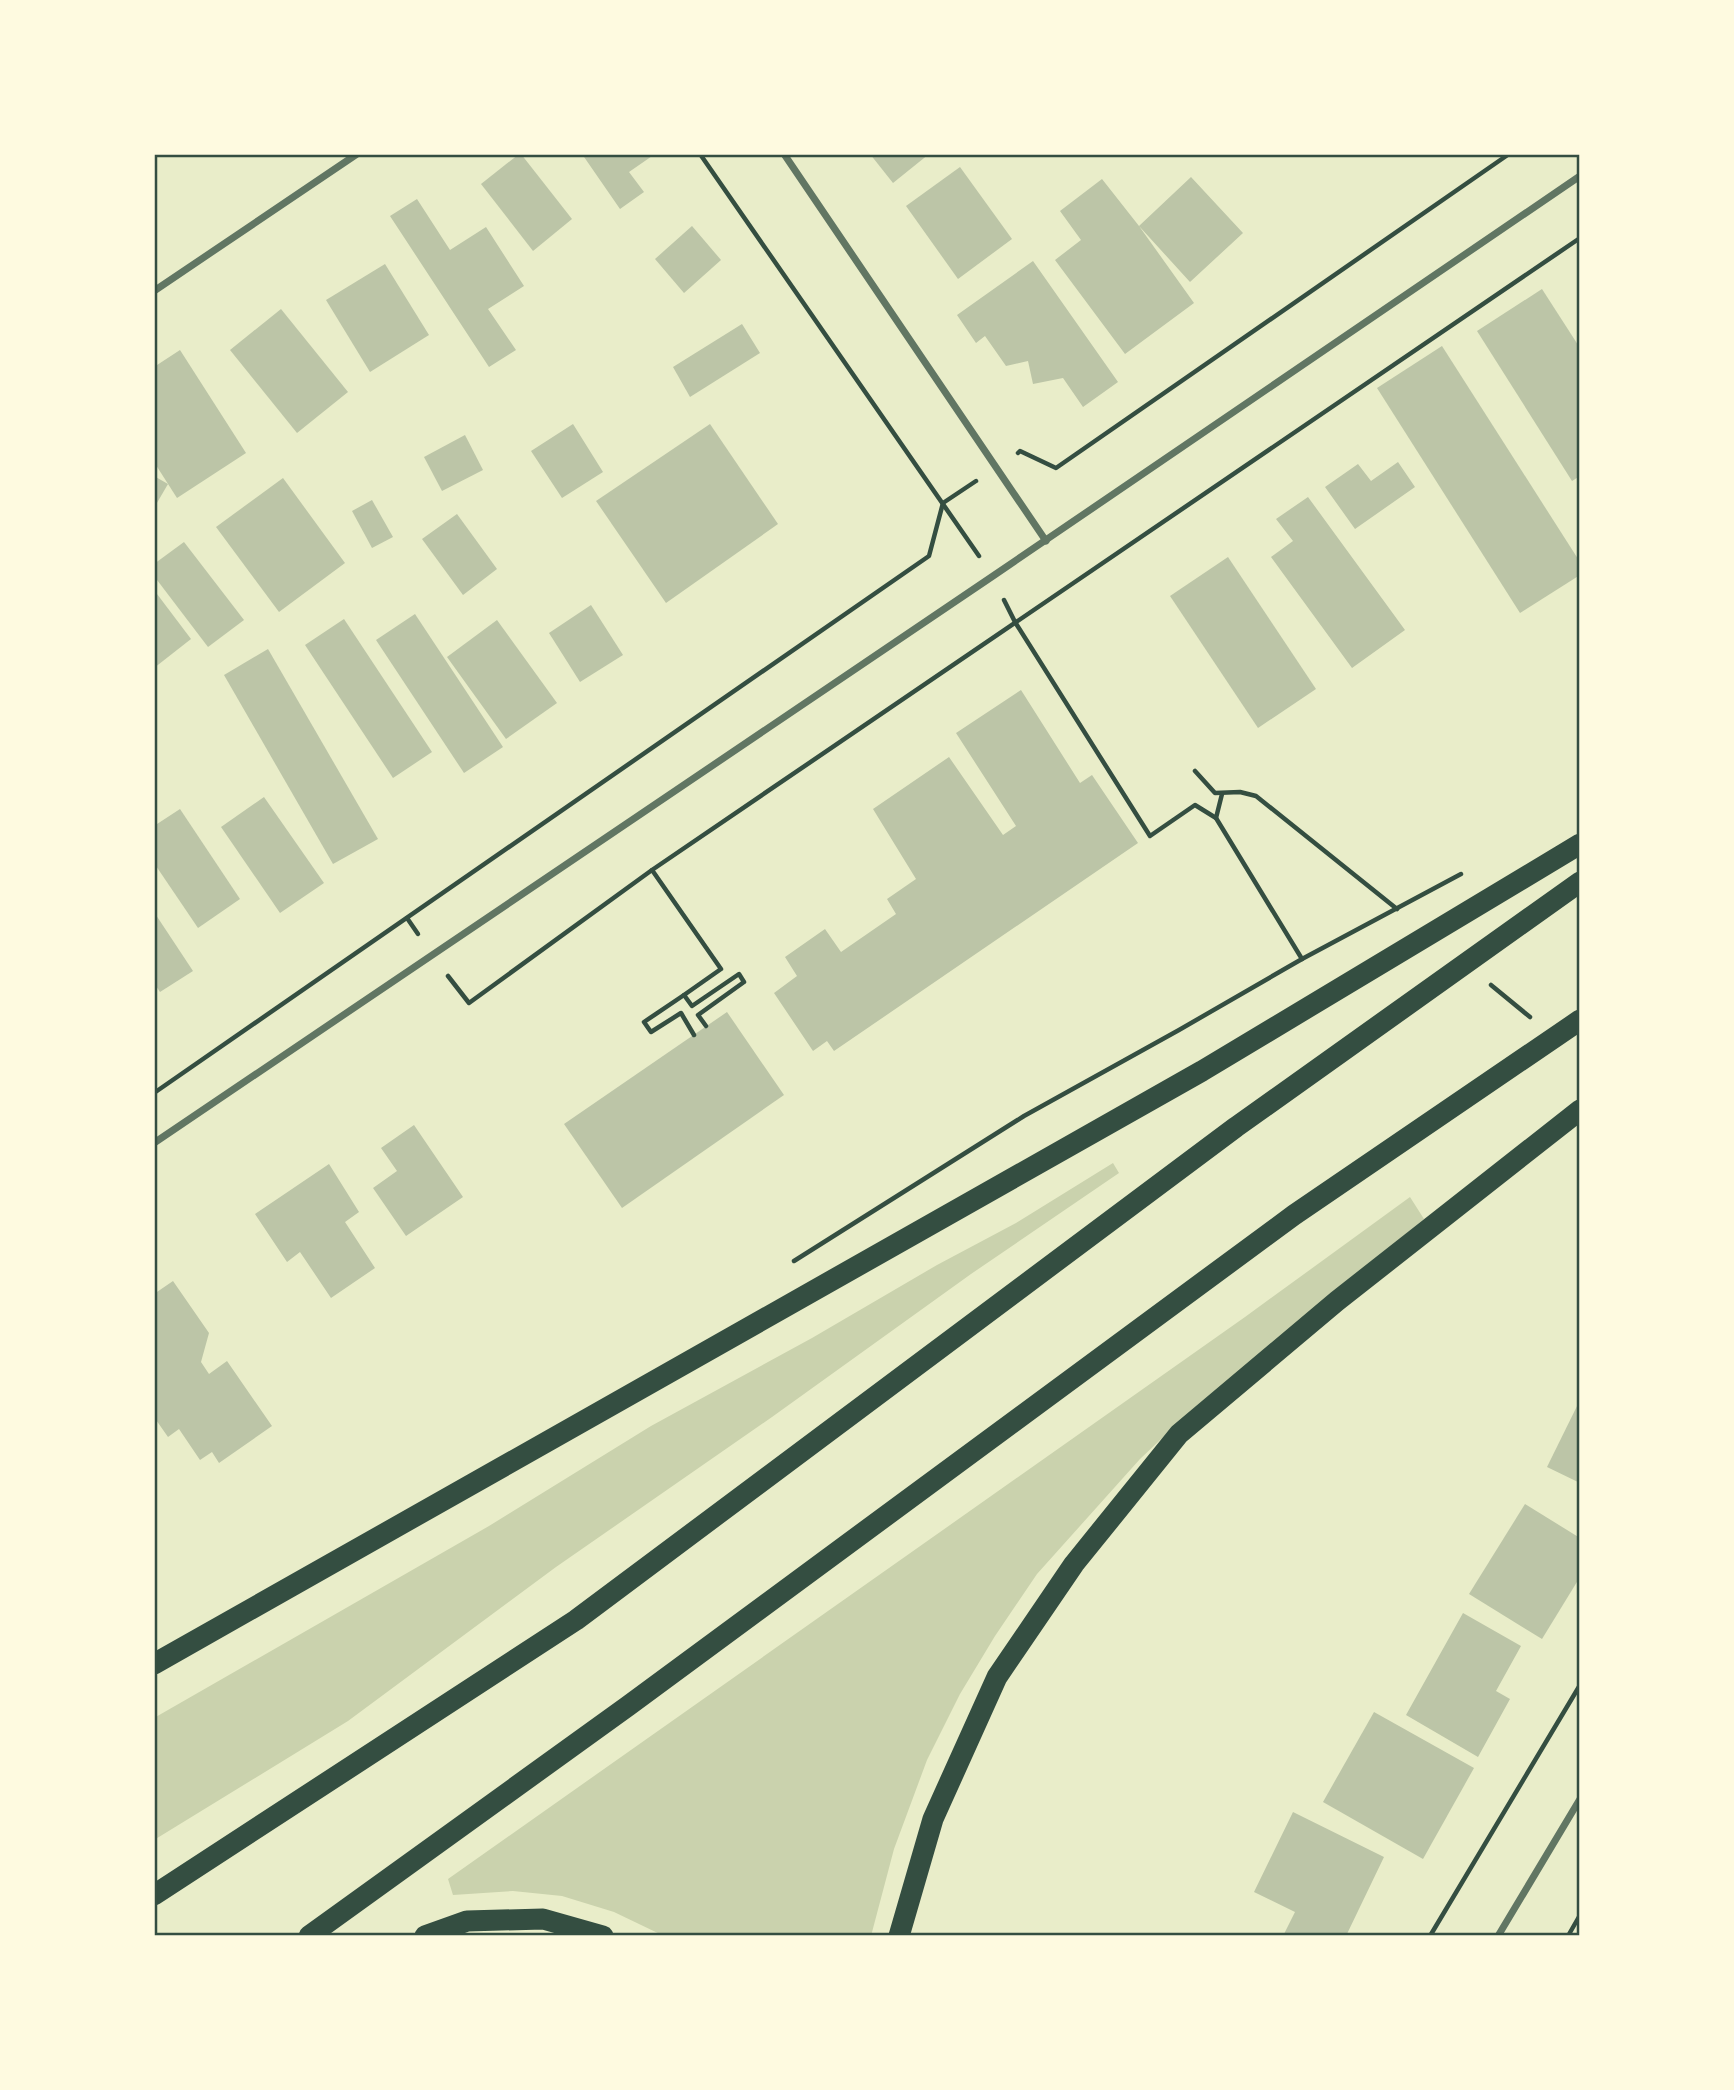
<svg xmlns="http://www.w3.org/2000/svg" width="1734" height="2090" font-family="Ubuntu,sans-serif">
<style>
.green{fill:#cad2ad}
.building{fill:#bcc5a7}
.lines{fill:none;stroke-linecap:round;stroke-linejoin:round}
.path{stroke:#344e41;stroke-width:4.5}
.minor{stroke:#617663;stroke-width:7}
.motorway{stroke:#344e41;stroke-width:21}
.neatline{fill:none;stroke:#344e41;stroke-width:2.5}
</style>
<rect width="100%" height="100%" fill="#e9edc9"/>
<!-- green -->
<g class="green">
<path d="M1113,1163l6,10 -148,101 -199,143 -216,150 -208,154 -194,119v-122l335,-192 162,-100 161,-88 125,-73 79,-42z"/>
<path d="M1410,1197l14,22 -230,189 -54,51 -103,115 -42,62 -35,58 -33,66 -33,89 -23,87h-207l-50,-24 -52,-16 -49,-5 -60,4 -5,-16 797,-562z"/>
</g>
<!-- building -->
<g class="building">
<path d="M519,154h2l51,65 -39,32 -52,-67z"/>
<path d="M582,154h73l-26,18 15,20 -24,17z"/>
<path d="M870,154h59l-36,29z"/>
<path d="M960,167l52,72 -54,40 -52,-73z"/>
<path d="M1191,177l52,56 -53,49 -51,-56 55,77 -69,51 -70,-94 26,-20 -21,-29 42,-32 37,47z"/>
<path d="M417,199l33,51 36,-23 38,59 -36,23 28,41 -27,17 -99,-151z"/>
<path d="M692,226l29,34 -37,33 -29,-34z"/>
<path d="M1033,261l85,121 -35,25 -20,-29 -30,6 -5,-23 -22,5 -21,-30 -9,7 -19,-28z"/>
<path d="M385,264l44,71 -59,37 -44,-72z"/>
<path d="M1542,289l38,59v128l-8,5 -95,-150z"/>
<path d="M281,309l67,83 -51,41 -67,-83z"/>
<path d="M742,324l18,29 -70,44 -17,-30z"/>
<path d="M1442,346l138,216v13l-60,38 -143,-225z"/>
<path d="M180,350l66,103 -69,45 -23,-36v-95z"/>
<path d="M573,424l30,48 -41,26 -31,-47z"/>
<path d="M710,424l68,100 -112,79 -70,-102z"/>
<path d="M465,435l18,35 -41,21 -18,-34z"/>
<path d="M1398,462l17,25 -60,42 -30,-42 33,-23 13,17z"/>
<path d="M154,476l14,8 -14,24z"/>
<path d="M283,478l62,85 -66,49 -63,-85z"/>
<path d="M1308,497l97,133 -53,38 -81,-111 22,-16 -17,-22z"/>
<path d="M372,500l21,37 -21,11 -20,-37z"/>
<path d="M457,514l40,55 -34,26 -41,-56z"/>
<path d="M184,542l60,78 -36,27 -54,-71v-12z"/>
<path d="M1228,557l88,132 -58,39 -88,-132z"/>
<path d="M154,590l37,49 -37,29z"/>
<path d="M591,605l32,50 -43,27 -31,-49z"/>
<path d="M415,614l88,133 -39,26 -88,-133z"/>
<path d="M344,619l88,133 -39,26 -88,-133z"/>
<path d="M497,620l60,83 -51,36 -59,-82z"/>
<path d="M268,649l110,190 -45,25 -109,-189z"/>
<path d="M1021,690l59,93 12,-8 46,68 -304,208 -7,-10 -14,10 -39,-58 23,-17 -12,-19 40,-28 16,23 55,-38 -9,-15 29,-20 -43,-70 76,-52 54,78 13,-9 -60,-93z"/>
<path d="M264,797l60,86 -44,30 -59,-86z"/>
<path d="M180,809l60,90 -42,29 -44,-65v-37z"/>
<path d="M154,912l39,59 -33,21 -6,-9z"/>
<path d="M727,1012l57,83 -162,113 -58,-84z"/>
<path d="M414,1125l49,72 -57,39 -33,-48 24,-17 -16,-23z"/>
<path d="M329,1164l30,48 -14,10 30,46 -44,30 -31,-46 -13,10 -32,-48z"/>
<path d="M173,1281l36,52 -8,29 8,12 18,-13 45,65 -53,37 -7,-11 -12,8 -21,-31 -11,8 -14,-20v-123z"/>
<path d="M1580,1400v83l-33,-16z"/>
<path d="M1525,1504l55,34v39l-38,62 -73,-45z"/>
<path d="M1463,1613l58,33 -25,45 14,8 -32,58 -72,-42z"/>
<path d="M1374,1712l100,56 -51,91 -100,-57z"/>
<path d="M1293,1812l91,45 -38,79h-63l12,-24 -41,-20z"/>
</g>
<g class="lines">
<!-- path -->
<g class="path">
<path d="M700,154l279,402"/>
<path d="M1018,453l2,-2 36,17 453,-314"/>
<path d="M1004,600l11,22 135,214 45,-31 21,13"/>
<path d="M1195,771l20,22 25,-1 16,4 141,113"/>
<path d="M1222,794l-6,24 86,141"/>
<path d="M652,870l69,99 -37,26 8,11 47,-32 5,8 -46,33 8,11"/>
<path d="M407,918l11,16"/>
<path d="M448,976l21,27 183,-133 928,-632"/>
<path d="M1491,985l39,32"/>
<path d="M684,995l-40,27 7,10 30,-19 13,22"/>
<path d="M154,1093l775,-537 14,-53 33,-22"/>
<path d="M794,1261l230,-145 155,-86 123,-71 159,-85"/>
<path d="M1430,1936l150,-251"/>
<path d="M1568,1936l12,-21"/>
</g>
<!-- minor -->
<g class="minor">
<path d="M784,154l262,387"/>
<path d="M154,291l203,-137"/>
<path d="M154,1143l839,-567 587,-400"/>
<path d="M1498,1936l82,-137"/>
</g>
<!-- motorway -->
<g class="motorway">
<path d="M154,1664l1048,-593 378,-227"/>
<path d="M154,1895l422,-275 660,-493 344,-245"/>
<path d="M309,1936l319,-230 666,-491 286,-195"/>
<path d="M425,1936l42,-15 76,-2 60,17"/>
<path d="M899,1936l34,-117 64,-142 77,-113 105,-130 158,-133 243,-191"/>
</g>
</g>
<!-- border -->
<rect width="1734" height="2090" fill="none" stroke="#fefae0" stroke-width="312"/>
<rect x="156" y="156" width="1422" height="1778" class="neatline"/>
</svg>
